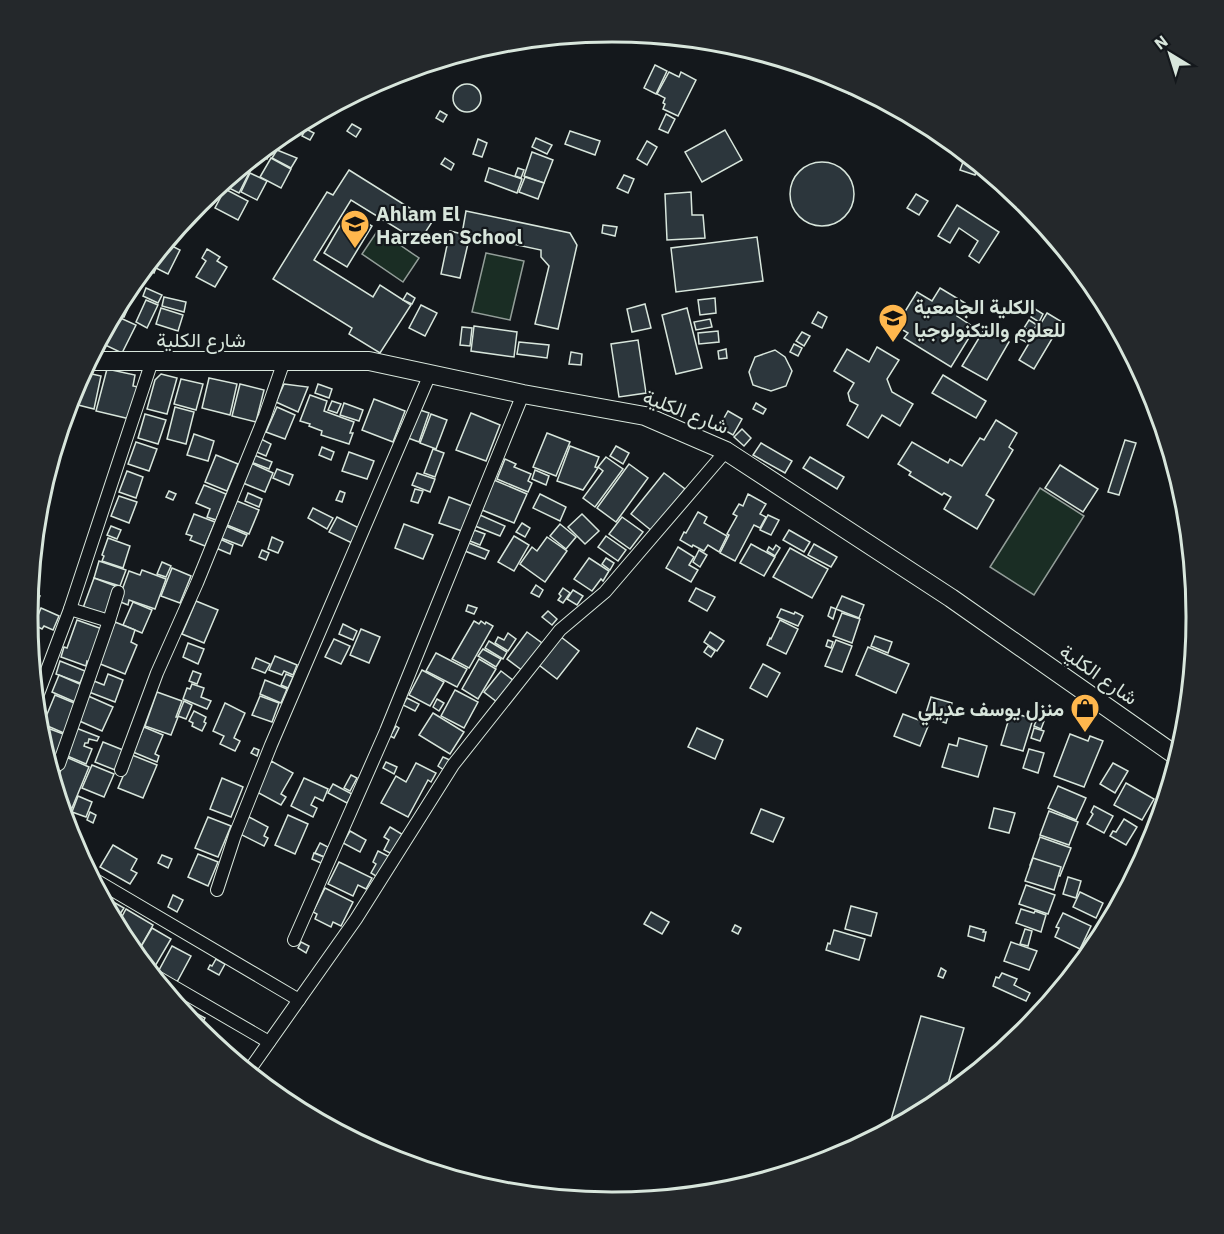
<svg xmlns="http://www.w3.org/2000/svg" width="1224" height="1234" font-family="'IBM Plex Sans',Vazirmatn,sans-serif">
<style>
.green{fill:#1a2d24;stroke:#939e99;stroke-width:1.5}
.building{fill:#2c363c;stroke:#d8e6dc;stroke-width:1.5}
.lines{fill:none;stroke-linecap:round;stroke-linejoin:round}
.street-casing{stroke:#d8e6dc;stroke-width:14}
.secondary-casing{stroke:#d8e6dc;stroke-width:20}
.street{stroke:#14181c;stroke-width:12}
.secondary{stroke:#14181c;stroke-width:18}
.labels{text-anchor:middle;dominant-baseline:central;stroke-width:4.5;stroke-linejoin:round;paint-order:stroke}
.poi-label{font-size:20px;font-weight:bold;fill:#d8e6dc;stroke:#14181c;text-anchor:start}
.street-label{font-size:20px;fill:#d8e6dc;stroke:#14181c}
.rim{fill:none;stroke:#d8e6dc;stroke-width:3}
</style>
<rect width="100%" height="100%" fill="#14181c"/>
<!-- green -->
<g class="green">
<path d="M378,230l41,28 -16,24 -41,-28z"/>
<path d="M486,253l38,8 -14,59 -38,-8z"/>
<path d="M1040,488l44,28 -50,79 -44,-28z"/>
</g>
<!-- building -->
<g class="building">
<path d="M625,33l9,1 -4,6 -7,-4z"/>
<path d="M655,65l12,6 -11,23 -12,-6z"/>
<path d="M669,72l10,5 2,-5 15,8 -18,36 -15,-7 2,-5 -2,-1 2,-5 -8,-4z"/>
<circle cx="467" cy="98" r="14"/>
<path d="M851,85l19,10 -1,4 -20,-5z"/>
<path d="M440,111l7,4 -4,7 -7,-4z"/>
<path d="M666,114l9,5 -7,14 -9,-4z"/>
<path d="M352,124l9,5 -5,8 -9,-6z"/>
<path d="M306,129l8,4 -4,7 -8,-4z"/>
<path d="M725,130l17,30 -40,22 -17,-30z"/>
<path d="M570,131l30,10 -5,14 -30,-11z"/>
<path d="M536,138l16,7 -5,9 -15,-7z"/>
<path d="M478,139l9,4 -5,14 -9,-3z"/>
<path d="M647,141l10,6 -10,18 -10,-6z"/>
<path d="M271,144l2,1 -6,14 -9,-5z"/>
<path d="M277,150l20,8 -6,10 -19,-10z"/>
<path d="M532,152l21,8 -9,23 -20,-7z"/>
<path d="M271,158l20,11 -10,19 -21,-11z"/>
<path d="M445,158l9,6 -3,6 -10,-6z"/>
<path d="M963,162l15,4 -3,9 -15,-5z"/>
<circle cx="822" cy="194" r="32"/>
<path d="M242,167l8,4 -11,22 -16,-8 2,-3z"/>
<path d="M981,167l16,13 -18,-6z"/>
<path d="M489,168l33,11 -5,14 -32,-12z"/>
<path d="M518,168l6,2 -3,8 -6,-2z"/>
<path d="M349,170l83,52 -13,20 -68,-42 -37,60 59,37 7,-12 31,20 -31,48 -31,-19 3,-6 -79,-49 54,-87 6,3z"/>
<path d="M250,173l17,8 -10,19 -16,-8z"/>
<path d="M624,175l10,4 -6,14 -11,-5z"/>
<path d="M525,177l19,6 -6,16 -19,-7z"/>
<path d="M225,189l23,12 -10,19 -23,-12z"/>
<path d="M691,192l1,23h11l2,23 -38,2 -2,-46z"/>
<path d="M916,194l12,7 -9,14 -12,-7z"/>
<path d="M1019,198l7,6 6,7 -16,-6z"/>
<path d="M957,205l42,27 -20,31 -10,-7 9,-15 -19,-13 -9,15 -12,-7z"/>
<path d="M466,211l104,22 7,12 -19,84 -23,-5 14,-58 -8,-9v-7l-71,-15 -10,43 -19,-4 9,-43 12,3z"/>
<path d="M348,212l24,14 -25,41 -23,-14z"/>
<path d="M603,225l14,2 -2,9 -13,-3z"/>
<path d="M757,237l6,44 -87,11 -5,-44z"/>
<path d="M166,243l14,7 -12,24 -12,-6 -2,5 -9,-5z"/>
<path d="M207,249l13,8 -3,4 10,6 -12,20 -19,-10 10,-16 -4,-3z"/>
<path d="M146,288l16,7 -4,8 -15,-7z"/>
<path d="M940,288l25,15 -8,13 18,12 -24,39 -47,-29 4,-5 -12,-7 21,-34 15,9z"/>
<path d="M407,293l8,5 -3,6 -9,-4z"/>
<path d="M164,297l22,5 -2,10 -22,-6z"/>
<path d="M715,298l1,15 -16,2 -2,-15z"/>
<path d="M146,300l12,5 -11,23 -11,-6z"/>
<path d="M120,302l9,4 -5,11 -9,-4z"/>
<path d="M645,304l6,24 -19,4 -5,-23z"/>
<path d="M421,305l16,8 -12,23 -16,-8z"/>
<path d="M161,308l22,7 -5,16 -22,-7z"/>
<path d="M687,308l15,60 -26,6 -14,-59z"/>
<path d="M1035,309l8,5 -4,8 -8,-5z"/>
<path d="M818,312l9,5 -5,11 -10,-5z"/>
<path d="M1047,313l15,9 -28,47 -15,-9z"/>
<path d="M116,316l20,9 -14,28 -19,-9z"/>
<path d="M710,319l2,8 -16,3 -2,-8z"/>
<path d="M1029,320l8,5 -5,7 -8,-4z"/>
<path d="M474,326l43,6 -3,25 -43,-6z"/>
<path d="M462,327l10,1 -2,18 -10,-1z"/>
<path d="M985,328l24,14 -22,38 -25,-14z"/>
<path d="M718,331l1,11 -20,2 -1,-11z"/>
<path d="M1022,331l8,5 -4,6 -8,-4z"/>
<path d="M802,332l8,4 -6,10 -8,-5z"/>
<path d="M638,340l8,53 -27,4 -8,-53z"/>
<path d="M519,342l30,3 -2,13 -30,-4z"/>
<path d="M794,344l8,4 -4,8 -8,-4z"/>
<path d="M877,347l22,13 -12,19 5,13 21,12 -13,22 -18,-11 -14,23 -21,-13 11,-20 -8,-4 -2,-8 6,-10 -20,-12 13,-22 22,13z"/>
<path d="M726,349l1,9 -8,1 -1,-8z"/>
<path d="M775,350l10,7 7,14 -6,15 -15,5 -18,-6 -4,-13 6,-15z"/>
<path d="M571,352l11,2 -1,11 -12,-1z"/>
<path d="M107,369l28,6 -2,11 5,1 -8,32 -34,-8z"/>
<path d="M83,372l18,4 -7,33 -24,-6 3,-12z"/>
<path d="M161,374l16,4 -10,36 -20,-5 8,-29z"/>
<path d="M943,375l43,26 -10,17 -44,-25z"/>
<path d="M209,378l28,6 -7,31 -28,-7z"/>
<path d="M181,379l22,5 -7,26 -22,-6z"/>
<path d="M240,384l24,6 -8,32 -24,-6z"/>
<path d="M284,384l24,3 -10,25 -22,-10z"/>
<path d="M318,384l14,5 -3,9 -14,-5z"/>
<path d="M310,395l17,6 -3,10 30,11 -4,11h3l-4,11 -28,-9 1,-4 -13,-5 1,-2 -10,-3z"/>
<path d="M374,399l31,12 -12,31 -31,-12z"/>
<path d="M332,401l9,3 -4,9 -9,-3z"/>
<path d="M344,403l19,7 -4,11 -19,-6z"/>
<path d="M756,403l10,6 -3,5 -10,-5z"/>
<path d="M175,407l19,5 -8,32 -19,-5z"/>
<path d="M277,407l18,8 -10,24 -19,-7z"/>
<path d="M420,410l9,3 -10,29 -11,-4z"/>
<path d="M728,411l14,8 -9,16 -14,-8z"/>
<path d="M471,413l29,12 -14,36 -30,-11z"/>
<path d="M145,414l21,6 -8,24 -20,-6z"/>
<path d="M431,414l16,6 -11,29 -16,-6z"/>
<path d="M996,420l21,13 -8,14 4,3 -27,45 8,5 -17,29 -33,-20 7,-12 -7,-4 -2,2 -33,-20 2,-3 -13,-8 14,-22 36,21 2,-4 12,7 18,-28 4,2z"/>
<path d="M742,429l9,9 -7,8 -10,-9z"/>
<path d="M547,433l23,9 -14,34 -23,-9z"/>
<path d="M194,434l20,7 -6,20 -21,-6z"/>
<path d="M259,438l12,6 -5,12 -12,-5z"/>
<path d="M1125,440l11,3 -17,52 -11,-3z"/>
<path d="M136,442l21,7 -8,22 -21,-7z"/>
<path d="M761,443l31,18 -7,12 -32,-18z"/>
<path d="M570,446l29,11 -4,10 3,1 -15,22 -26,-9z"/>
<path d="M616,446l13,7 -6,11 -13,-8z"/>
<path d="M322,447l12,5 -3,8 -12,-5z"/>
<path d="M433,449l11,4 -9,24 -11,-4z"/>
<path d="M349,452l25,9 -7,18 -25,-8z"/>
<path d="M216,455l22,9 -11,27 -22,-9z"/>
<path d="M254,455l18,7 -3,7 -18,-7z"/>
<path d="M606,457l17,12 -28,38 -12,-9 20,-27 -5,-4z"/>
<path d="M810,457l34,20 -7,12 -34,-21z"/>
<path d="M505,459l11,5 -2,3 17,7 -3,7 4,2 -4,9 -31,-13z"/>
<path d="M251,463l22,10 -8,19 -22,-9z"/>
<path d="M629,464l19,14 -32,44 -19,-14z"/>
<path d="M1060,465l38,24 -15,23 -38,-24z"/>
<path d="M277,469l16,6 -4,10 -16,-7z"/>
<path d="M535,470l14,6 -3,9 -14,-6z"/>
<path d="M127,471l16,6 -7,21 -17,-6z"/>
<path d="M417,473l18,6 -5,13 -18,-7z"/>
<path d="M664,473l21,16 -33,42 -21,-17z"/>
<path d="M494,480l33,14 -13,29 -32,-13z"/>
<path d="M204,485l22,9 -10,26 -9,-3 3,-8 -14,-6z"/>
<path d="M415,489l8,2 -5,12 -7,-2z"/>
<path d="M169,491l7,3 -3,6 -7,-3z"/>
<path d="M340,491l5,2 -3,9 -6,-2z"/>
<path d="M248,493l14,6 -3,8 -14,-6z"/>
<path d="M540,494l26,13 -6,14 -27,-13z"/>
<path d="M748,494l18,10 -6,10 6,3 -6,11 -6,-3 -19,36 -15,-8 9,-18 -2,-1 10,-18 -4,-2 6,-10 4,2z"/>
<path d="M119,496l18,6 -8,21 -18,-7z"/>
<path d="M449,497l23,9 -10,25 -23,-8z"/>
<path d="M237,501l22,9 -10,24 -22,-9z"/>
<path d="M313,508l20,10 -6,11 -19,-11z"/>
<path d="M698,512l9,5 -3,6 23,13 -8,16 -11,-7 -4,6 -11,-6 -1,2 -12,-7 4,-8 2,1z"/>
<path d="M194,514l21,8 -10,24 -15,-6 2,-4 -6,-2z"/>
<path d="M582,514l17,17 -14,13 -17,-17z"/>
<path d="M480,515l25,11 -5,10 -25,-10z"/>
<path d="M768,515l11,5 -8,15 -11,-5z"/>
<path d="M337,517l24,12 -7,15 -25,-12z"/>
<path d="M622,517l21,15 -13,17 -21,-15z"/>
<path d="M522,523l8,5 -5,9 -9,-5z"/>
<path d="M404,524l29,11 -10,24 -28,-11z"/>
<path d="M560,524l16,13 -10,12 -16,-13z"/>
<path d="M111,526l10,4 -4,9 -10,-4z"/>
<path d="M226,526l21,9 -5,11 -21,-8z"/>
<path d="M474,530l11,4 -5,11 -10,-4z"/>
<path d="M789,530l21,12 -6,10 -21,-12z"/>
<path d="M514,536l15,9 -15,26 -16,-9z"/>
<path d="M606,536l20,14 -8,11 -20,-14z"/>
<path d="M272,537l11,5 -5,11 -10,-4z"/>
<path d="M547,537l20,14 -22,31 -25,-18 12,-17 5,4z"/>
<path d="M108,538l22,8 -7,22 -21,-7 2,-5 -2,-1z"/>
<path d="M220,539l13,6 -3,9 -14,-6z"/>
<path d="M469,543l20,8 -4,8 -20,-8z"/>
<path d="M751,544l24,13 -11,19 -24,-13z"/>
<path d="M814,544l23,13 -6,10 -23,-12z"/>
<path d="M776,545l4,3 -5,8 -8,-5 2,-4 4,3z"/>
<path d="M678,547l16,10 -5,8 9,5 -7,12 -25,-14z"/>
<path d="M790,548l38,21 -16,29 -39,-21z"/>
<path d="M262,550l7,3 -3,7 -7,-3z"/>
<path d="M699,550l8,5 -7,12 -7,-5z"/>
<path d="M589,558l20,13 -6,10 -2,-2 -9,12 -18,-12z"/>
<path d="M606,558l8,5 -4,7 -8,-6z"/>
<path d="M99,561l27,9 -6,16 -26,-8z"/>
<path d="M162,562l9,4 -5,11 -9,-3z"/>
<path d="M172,568l19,8 -11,27 -19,-7z"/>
<path d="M142,570l24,9 -11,30 -26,-9 -1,5 -10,-4 11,-30 11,4z"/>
<path d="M94,578l24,9 -10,30 -25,-9z"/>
<path d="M536,585l7,5 -4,7 -8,-4z"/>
<path d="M563,588l7,5 -7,10 -5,-3 3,-4 -2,-2z"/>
<path d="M696,588l19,9 -8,14 -18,-10z"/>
<path d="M573,590l10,6 -6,9 -10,-6z"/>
<path d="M29,592l11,4 -8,18 -2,-1 -3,6z"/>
<path d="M842,596l22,9 -5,13 -23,-9z"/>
<path d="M196,601l22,9 -14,33 -22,-9z"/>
<path d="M133,602l19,8 -10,23 -19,-8z"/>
<path d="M468,605l9,3 -3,6 -8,-3z"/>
<path d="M831,607l5,2 -3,10 -5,-3z"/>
<path d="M41,608l18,8 -6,14 -9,-4 -2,3 -10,-5 3,-7 2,1z"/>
<path d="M781,609l13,5 1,-2 8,4 -5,10 -21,-9z"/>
<path d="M548,611l9,8 -5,6 -10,-8z"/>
<path d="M842,613l18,6 -8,24 -19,-7z"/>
<path d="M77,620l28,10 -13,33 -5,-2 -1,5 -25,-9 3,-10 3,1z"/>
<path d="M780,620l18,9 -12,25 -19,-9 3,-7 1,1z"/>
<path d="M474,621l5,3 2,-3 4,3 1,-2 7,4 -24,42 -17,-9z"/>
<path d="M115,622l20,8 -4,12 6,3 -12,29 -27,-11z"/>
<path d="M343,624l14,7 -4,9 -14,-6z"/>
<path d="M361,629l19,8 -11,26 -19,-8z"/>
<path d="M527,632l15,11 -19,28 -16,-12z"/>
<path d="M710,632l14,9 -7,10 -13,-9z"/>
<path d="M508,633l8,6 -8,12 -13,-8 3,-6 6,3z"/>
<path d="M875,636l17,6 -4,11 -17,-7z"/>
<path d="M561,637l18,14 -22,28 -18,-14z"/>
<path d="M334,639l16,7 -9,18 -16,-7z"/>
<path d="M828,640l5,2 -2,6 -5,-2z"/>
<path d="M836,640l16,6 -10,26 -17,-6z"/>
<path d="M489,641l18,11 -4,7 -18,-11z"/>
<path d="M188,643l16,6 -6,15 -15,-7z"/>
<path d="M708,646l7,5 -4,6 -7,-5z"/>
<path d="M868,647l41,17 -13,29 -40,-18z"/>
<path d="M483,649l18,10 -5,8 -18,-11z"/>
<path d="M436,653l31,16 -10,18 -31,-16z"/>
<path d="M275,656l22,9 -4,10 -9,-4 -2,4 -13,-5z"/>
<path d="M256,658l14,6 -5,9 -13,-5z"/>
<path d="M479,659l17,10 -18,30 -16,-10z"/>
<path d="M60,661l25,10 -5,12 -24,-9z"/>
<path d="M763,664l17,9 -13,24 -17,-9z"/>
<path d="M422,670l22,12 -14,24 -21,-11z"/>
<path d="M193,671l8,3 -4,10 -8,-3z"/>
<path d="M501,671l13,10 -17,21 -13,-10z"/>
<path d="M108,674l15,6 -8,22 -26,-10 5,-11 10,4z"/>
<path d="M286,674l7,3 -5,11 -7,-3z"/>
<path d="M59,675l23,10 -7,17 -23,-10z"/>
<path d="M265,680l22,9 -6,14 -21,-9z"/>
<path d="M192,684l12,4 -3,9 10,4 -4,8 -24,-10 4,-11 3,1z"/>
<path d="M455,690l23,12 -14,26 -23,-12z"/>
<path d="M157,692l25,9 -6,16h2l-7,18 -26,-9z"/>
<path d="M55,695l24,10 -13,29 -23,-10z"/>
<path d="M86,695l27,12 -11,24 -27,-12z"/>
<path d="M260,696l19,7 -7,19 -20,-7z"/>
<path d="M931,697l21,6 -6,20 -21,-7z"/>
<path d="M407,698l12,6 -4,7 -12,-6z"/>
<path d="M437,699l7,4 -5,8 -6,-4z"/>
<path d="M184,701l8,4 -6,14 -8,-3z"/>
<path d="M225,703l20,10 -11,25 6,3 -5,10 -15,-7 4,-8 -11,-5z"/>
<path d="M194,711l12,6 -2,5 2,1 -4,8 -10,-5 1,-3 -4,-2z"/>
<path d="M1011,712l22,7 -10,32 -22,-6z"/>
<path d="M433,713l31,19 -14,22 -31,-19z"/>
<path d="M903,714l26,10 -9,22 -26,-10z"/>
<path d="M1037,719l7,2 -3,8 -7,-3z"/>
<path d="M42,726l24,9 -11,28 -8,-3 -8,-27z"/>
<path d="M396,726l3,2 -5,10 -4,-2z"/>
<path d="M144,727l19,8 -8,19 4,2 -2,6 -24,-10z"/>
<path d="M76,728l23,9 -2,4 -8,-2 -1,4h-3l-1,3 8,3 -6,15 -21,-9z"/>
<path d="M697,728l26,12 -8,19 -27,-12z"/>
<path d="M1034,728l10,3 -4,10 -9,-3z"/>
<path d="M1070,734l18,7 2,-5 13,5 -19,46 -30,-11z"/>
<path d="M959,738l28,8 -9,31 -36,-10 7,-23 8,2z"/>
<path d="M103,742l20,8 -8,20 -20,-8z"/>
<path d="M254,748l5,2 -2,6 -6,-3z"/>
<path d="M1029,749l15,4 -6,20 -15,-5z"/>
<path d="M132,755l25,10 -14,33 -25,-10z"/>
<path d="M66,757l23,10 -17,41 -12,-5 -5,-18z"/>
<path d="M443,757l7,3 -6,10 -6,-4z"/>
<path d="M47,760l9,4 -4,11z"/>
<path d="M271,761l22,12 -12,21 5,3 -5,8 -26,-14z"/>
<path d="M386,762l11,5 -3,7 -11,-6z"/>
<path d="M416,763l20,10 -5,9 -3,-2 -20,37 -27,-14 15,-27 10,6z"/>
<path d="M1113,763l15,8 -13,22 -15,-9z"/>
<path d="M92,765l22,9 -10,23 -22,-9z"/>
<path d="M351,775l6,3 -7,13 -6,-3z"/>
<path d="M222,778l21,9 -12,30 -21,-8z"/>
<path d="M304,778l24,11 -5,12 -8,-4 -4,8 6,3 -4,9 -22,-11z"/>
<path d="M1126,783l28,16 -12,21 -28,-15z"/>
<path d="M333,784l19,10 -5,9 -19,-10z"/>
<path d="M1058,786l28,12 -10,22 -28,-12z"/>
<path d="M1164,792l3,1 -9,29 -8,-5z"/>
<path d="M78,796l14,6 -6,15 -14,-5z"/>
<path d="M1094,806l19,10 -9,17 -17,-9 6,-10 -2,-2z"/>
<path d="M994,808l21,5 -6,20 -20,-5z"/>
<path d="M761,809l23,9 -11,24 -22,-9z"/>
<path d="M1049,811l29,11 -9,23 -29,-10z"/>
<path d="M90,812l6,3 -3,8 -6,-3z"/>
<path d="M288,815l20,9 -13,30 -20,-9z"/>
<path d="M247,816l21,11 -4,9 4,2 -4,8 -26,-13z"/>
<path d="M208,817l23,9 -13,31 -23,-9z"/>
<path d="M1124,819l13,8 -11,18 -16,-9 3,-5 3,1z"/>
<path d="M390,827l15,9 -11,19 -10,-5 5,-10 -5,-3z"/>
<path d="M350,831l16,9 -6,12 -17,-9z"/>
<path d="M1040,837l31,11 -11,28 -30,-11z"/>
<path d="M1152,839v2l-12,23 -2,-1z"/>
<path d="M320,843l8,4 -4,10 -9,-4z"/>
<path d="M113,845l24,14 -6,11 6,3 -7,11 -30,-17z"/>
<path d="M378,851l12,6 -11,21 -8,-5 5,-9 -3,-2z"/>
<path d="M314,853l10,4 -3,6 -9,-4z"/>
<path d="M198,854l20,8 -10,24 -20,-9z"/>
<path d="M162,855l10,4 -4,9 -10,-5z"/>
<path d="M1033,858l28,9 -7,23 -29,-9z"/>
<path d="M339,862l33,16 -6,11 -8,-4 -5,11 -25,-12z"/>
<path d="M1068,877l13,4 -5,17 -13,-4z"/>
<path d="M1026,885l29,10 -7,19 -29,-10z"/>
<path d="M325,888l28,14 -12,24 -8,-4 -2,5 -16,-8 2,-5 -4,-2z"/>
<path d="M1080,892l23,11 -7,15 -23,-11z"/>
<path d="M173,895l10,5 -6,12 -9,-5z"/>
<path d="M108,899l16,9 -8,12 2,1 -2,4 -12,-23 2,1z"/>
<path d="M851,906l26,7 -6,23 -26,-7z"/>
<path d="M126,909l27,16 -17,30 -11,-13 -8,-16z"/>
<path d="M1021,909l13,4 1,-2 11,4 -5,17 -25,-9z"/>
<path d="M651,912l18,10 -7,12 -18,-10z"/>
<path d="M1063,913l28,13 -11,23 -25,-12 4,-9 -3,-1z"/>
<path d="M735,925l6,3 -3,6 -6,-3z"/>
<path d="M970,926l14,4 -1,2h3l-2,9 -16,-5z"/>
<path d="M152,928l19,11 -17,29 -13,-8 -5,-5z"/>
<path d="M1025,929l7,2 -4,15 -8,-2z"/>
<path d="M834,930l31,9 -6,21 -33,-10 2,-7 2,1z"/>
<path d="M301,942l8,4 -3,7 -8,-5z"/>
<path d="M1011,942l26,9 -8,19 -25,-9z"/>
<path d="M172,946l19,10 -14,26 -19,-10z"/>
<path d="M216,959l9,5 -6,11 -11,-6 2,-4 2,1z"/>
<path d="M941,968l5,3 -3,7 -5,-2z"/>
<path d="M1002,973l15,6 -3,6 16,8 -4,8 -33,-15 3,-9 3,1z"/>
<path d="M177,1003l28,15 -7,13 -22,-27z"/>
<path d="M921,1016l43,12 -20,70 -7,6 -49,26z"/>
</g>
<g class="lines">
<!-- street casing -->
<g class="street-casing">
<g id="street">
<path d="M70,609l39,12 9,-29"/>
<path d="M35,702l35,-93 82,-248"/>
<path d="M59,764l50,-143"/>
<path d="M121,770l36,-97 40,-90 68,-167 19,-55"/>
<path d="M92,878l207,122"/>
<path d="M217,890l18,-55 36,-90 159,-371"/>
<path d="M294,940l92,-209 137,-337"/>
<path d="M152,974l117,68"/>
<path d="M248,1072l108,-153 97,-154 107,-135 45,-38 121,-141"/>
</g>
</g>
<!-- secondary casing -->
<g class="secondary-casing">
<path id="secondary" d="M88,361h281l154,33 122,22 81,35 225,147 227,159"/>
</g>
<!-- street -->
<use href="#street" class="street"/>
<!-- secondary -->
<use href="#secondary" class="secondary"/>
</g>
<!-- icons -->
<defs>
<g id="school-pin" transform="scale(1.5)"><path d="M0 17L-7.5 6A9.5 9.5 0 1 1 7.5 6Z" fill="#ffb74d" stroke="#14181c"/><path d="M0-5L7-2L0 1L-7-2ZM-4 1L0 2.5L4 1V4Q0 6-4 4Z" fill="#111"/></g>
<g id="university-pin" transform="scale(1.5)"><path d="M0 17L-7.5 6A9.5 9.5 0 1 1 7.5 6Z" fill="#ffb74d" stroke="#14181c"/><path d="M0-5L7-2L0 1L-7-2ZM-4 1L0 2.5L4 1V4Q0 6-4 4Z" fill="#111"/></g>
<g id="shop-pin" transform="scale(1.5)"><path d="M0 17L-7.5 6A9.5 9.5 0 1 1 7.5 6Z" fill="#ffb74d" stroke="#14181c"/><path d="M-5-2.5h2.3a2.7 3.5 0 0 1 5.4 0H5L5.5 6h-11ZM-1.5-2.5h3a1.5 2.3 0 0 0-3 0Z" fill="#111"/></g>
</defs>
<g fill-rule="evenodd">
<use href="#school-pin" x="355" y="224"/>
<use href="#university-pin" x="893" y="318"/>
<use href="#shop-pin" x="1085" y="708"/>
</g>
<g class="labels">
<!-- poi labels -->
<g class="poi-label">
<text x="376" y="213">Ahlam El<tspan x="376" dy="23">Harzeen School</tspan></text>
<text x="914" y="306">الكلية الجامعية<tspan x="914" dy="23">للعلوم والتكنولوجيا</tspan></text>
<text x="1064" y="708" text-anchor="end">منزل يوسف عديلي</text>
</g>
<!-- street labels -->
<g class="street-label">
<text x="201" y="339">شارع الكلية</text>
<text transform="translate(686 411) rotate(21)">شارع الكلية</text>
<text transform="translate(1099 674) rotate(35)">شارع الكلية</text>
</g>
</g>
<!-- crop -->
<path d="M0 0H1224V1234H0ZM612 42H612A574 574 0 0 1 1186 616V618A574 574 0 0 1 612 1192H612A574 574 0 0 1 38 618V616A574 574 0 0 1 612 42Z" fill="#24282b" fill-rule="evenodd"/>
<path class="rim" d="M612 42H612A574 574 0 0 1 1186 616V618A574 574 0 0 1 612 1192H612A574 574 0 0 1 38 618V616A574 574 0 0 1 612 42Z"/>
<!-- north arrow -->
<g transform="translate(1170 54) rotate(322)" stroke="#14181c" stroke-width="4.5" paint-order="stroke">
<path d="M0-4.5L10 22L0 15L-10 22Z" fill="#d8e6dc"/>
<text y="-9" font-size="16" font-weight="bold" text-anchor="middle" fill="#d8e6dc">N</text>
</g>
</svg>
